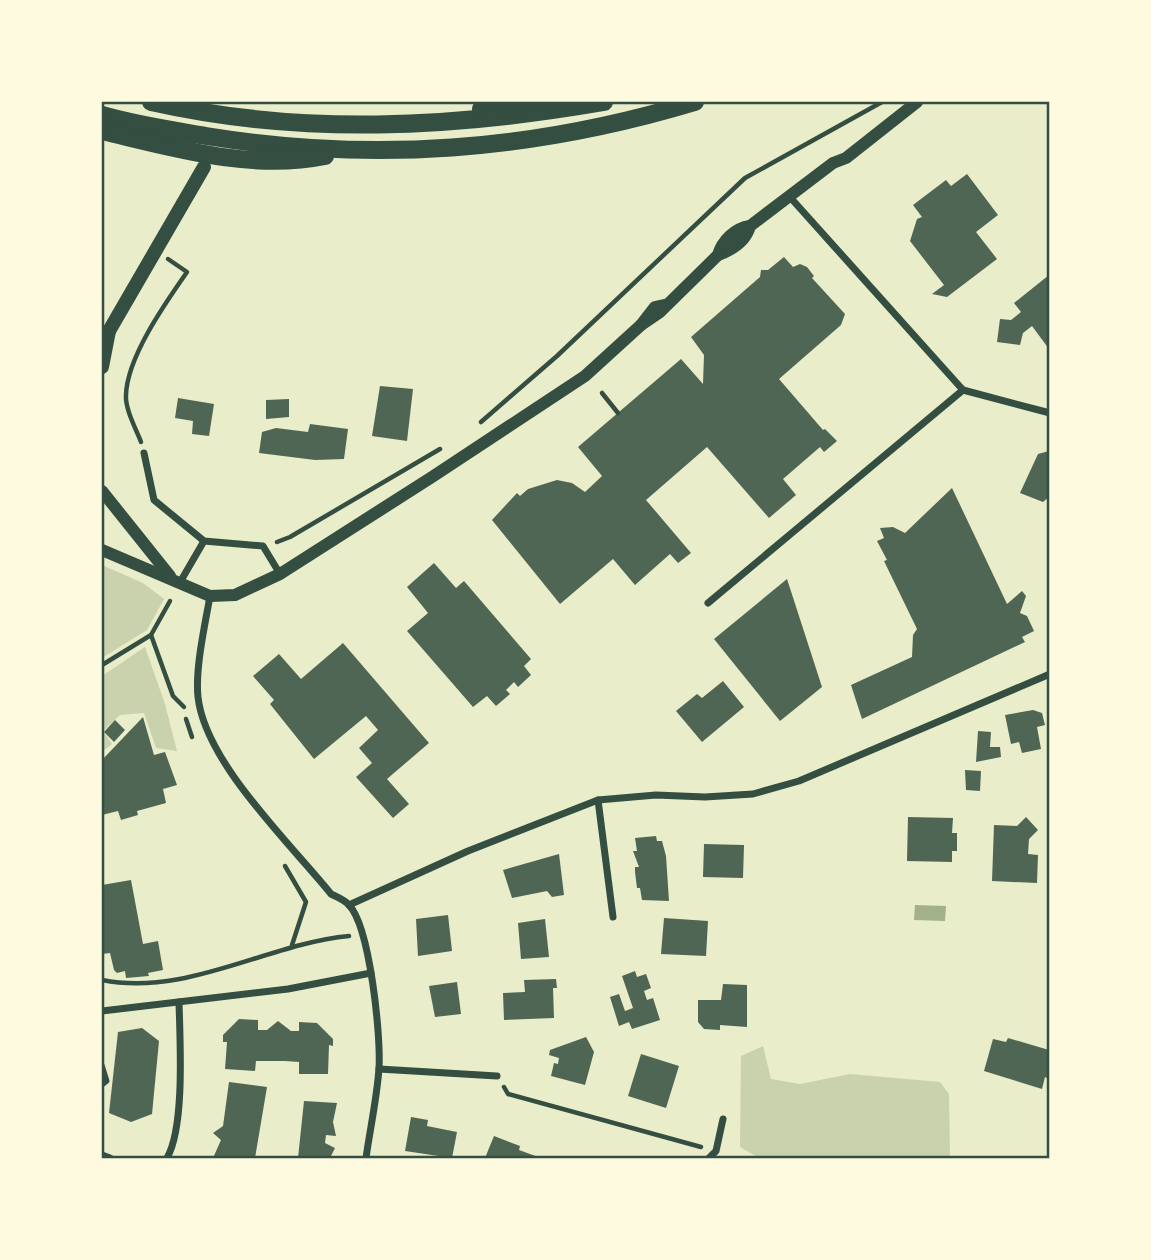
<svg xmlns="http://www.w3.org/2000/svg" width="1151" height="1260" font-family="'DejaVu Sans',sans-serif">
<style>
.green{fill:#cad2ad}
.water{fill:#a3b18a}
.building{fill:#4f6655}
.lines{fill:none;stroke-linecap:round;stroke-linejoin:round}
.path{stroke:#344e41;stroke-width:4.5}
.service{stroke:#344e41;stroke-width:5}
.minor{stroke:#344e41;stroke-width:7}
.tertiary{stroke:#344e41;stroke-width:12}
.secondary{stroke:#344e41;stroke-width:14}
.trunk{stroke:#344e41;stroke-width:18}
.neatline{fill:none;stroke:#344e41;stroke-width:2.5}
</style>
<rect width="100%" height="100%" fill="#e9edc9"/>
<!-- green -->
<g class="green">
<path d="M102,565l41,18 21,16 -17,31 -45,28z"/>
<path d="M145,647l20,57 12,47 -21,-3 -12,-35 -24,2 -17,16 9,13 -10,8v-76z"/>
<path d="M763,1046l8,33 29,5 50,-10 90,8 9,12 1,64h-191l-19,-11 1,-91z"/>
</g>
<!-- water -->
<path class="water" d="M915,905l31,1 -1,15 -31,-1z"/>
<!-- building -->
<g class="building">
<path d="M967,174l31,41 -22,17 21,27 -50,38 -15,-3 12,-9 -34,-44 7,-22 5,-2 -9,-12 33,-25 5,6z"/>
<path d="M784,257l9,10 7,-3 7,3 7,9 -2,2 33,36 -4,11 -62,54 44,51 2,-1 12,12 -13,11 -4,-5 -37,32 13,16 -27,23 -62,-71 -61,53 45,53 -13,10 -8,-9 -35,31 -22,-26 -53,45 -68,-84 25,-27 3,3 8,-7 29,-9 15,3 13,9 17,-16 -24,-29 103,-88 22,25 1,-29 -13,-18 69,-60 1,-7h7z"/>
<path d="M1049,275v74l-17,-23 -9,7 -3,12 -23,-3 3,-23 11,1 10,-8 -7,-9z"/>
<path d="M380,386l33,3 -6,52 -35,-5z"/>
<path d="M178,398l36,6 -5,32 -17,-2 1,-13 -18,-3z"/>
<path d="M289,399v18l-23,2v-19z"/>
<path d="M310,424l38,5 -4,30 -29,1 -56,-7 3,-21 14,-4 32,4z"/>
<path d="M1049,451v46l-6,5 -23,-9 18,-39z"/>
<path d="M952,488l55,116 15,-13 4,5 -6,17 7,3 7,15 -12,6 3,5 -163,77 -11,-34 61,-28 1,-22 4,-6 -33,-68 3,-1 -10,-19 7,-3 -4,-10 13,-1 12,6z"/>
<path d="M434,563l22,25 8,-7 67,78 -7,7 7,9 -13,12 -4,-5 -8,8 4,4 -14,12 -9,-10 -14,11 -66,-76 21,-18 -21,-26z"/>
<path d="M787,579l35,108 -42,34 -66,-82z"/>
<path d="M343,643l86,100 -42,36 22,25 -16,14 -37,-41 16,-14 -13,-15 19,-18 -12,-14 -52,43 -44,-55 4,-4 -21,-24 26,-22 22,25z"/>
<path d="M723,681l21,26 -42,35 -26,-31 21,-17 5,4z"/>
<path d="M1033,710l9,3 3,12 -8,2 4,22 -19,4 -3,-11 -8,2 -6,-29z"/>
<path d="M143,717l11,38 11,-3 12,33 -14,4 3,14 -29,8 1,4 -17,5 -3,-9 -16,4v-55z"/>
<path d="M115,720l10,10 -11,12 -10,-10z"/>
<path d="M978,731l13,1 -1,15h10l1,10 -25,5z"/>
<path d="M965,770l16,1 -1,20 -14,-1z"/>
<path d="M908,817l45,1 -1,15h5v18h-5v11l-45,-1z"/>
<path d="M1026,817l12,13 -9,9 -1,15 10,1 -1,28 -45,-2 2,-56 23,1z"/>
<path d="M656,836l1,5h5l4,15 3,45 -27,-1 -2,-12h-3l-2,-16v-5h4l-6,-16h4l-2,-13z"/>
<path d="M704,844l40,1 -1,33 -40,-1z"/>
<path d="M559,854l5,41 -12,2 -5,-6 -35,7 -9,-28z"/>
<path d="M131,880l12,64 15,-3 5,29 -15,3 1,3 -23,2 -1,-7 -8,2 -3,-3 -4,-17 -8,1v-69z"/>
<path d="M448,915l4,36 -34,5 -2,-37z"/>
<path d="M664,918l44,3 -2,35 -45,-2z"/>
<path d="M545,919l4,38 -28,2 -3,-36z"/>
<path d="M635,971l2,6 9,-3 5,14 -7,3 3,9 6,-2 7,22 -28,9 -3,-7 -10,4 -9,-29 9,-3 6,17 8,-3 -11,-32z"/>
<path d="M556,979l1,9h-4l1,30 -50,2 -1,-27 22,-1 -1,-12z"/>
<path d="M457,982l4,32 -26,3 -6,-31z"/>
<path d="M723,984l24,1v42l-27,-2v5l-16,-1 -6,-7v-22h23z"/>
<path d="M239,1019l19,1v10h9l11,-9 13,10h8v-9l18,1 16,16v7l-4,-1 -1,29h-29v-12l-14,-1h-29l-1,10 -30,-2 2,-27h-4v-7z"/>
<path d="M142,1028l17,13 -7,73 -21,8 -22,-9 9,-81z"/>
<path d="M586,1037l8,15 -9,33 -34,-9 3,-13 4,1 1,-6 -10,-3 1,-5z"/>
<path d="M1008,1038l41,12v29l-4,-2 -3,12 -58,-18 9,-32 13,3z"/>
<path d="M641,1054l38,12 -13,42 -38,-12z"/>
<path d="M229,1082l38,5 -12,71h-42l8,-18 -8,-7 10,-7z"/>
<path d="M304,1101l33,2 -4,19 3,14 -10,-1 -1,8 10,5 -4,8 -33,2z"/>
<path d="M411,1117l17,3 -1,6 30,6 -5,26 -47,-7z"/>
<path d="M494,1136l26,10 -1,4 22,8h-56z"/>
</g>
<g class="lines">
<!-- path -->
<g class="path">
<path d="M602,393l16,20"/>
<path d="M481,422l76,-66 188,-178 137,-76"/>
<path d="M141,442c-5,-13 -16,-33 -15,-47 1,-38 40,-93 61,-123l-19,-13"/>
<path d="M277,542l13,-5 150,-88"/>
<path d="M151,635l22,61 11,11"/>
<path d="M102,665l49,-30 19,-34"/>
<path d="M186,719l6,18"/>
<path d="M285,866l21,36 -14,43"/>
<path d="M102,980c85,17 164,-36 247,-44"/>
<path d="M504,1087l4,7 193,53"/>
</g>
<!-- service -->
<path class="service" d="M102,1065l5,16 -5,4"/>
<!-- minor -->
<g class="minor">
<path d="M963,390l87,23"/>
<path d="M144,453l10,47 50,41 59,5 17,28"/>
<path d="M179,584l25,-43"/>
<path d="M210,596c-5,29 -15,72 -12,101 7,65 91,145 133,197 6,3 14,6 18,11 21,22 32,131 30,163 -2,30 -9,61 -13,90"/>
<path d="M708,603l255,-213 -174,-194"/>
<path d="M598,800l15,117"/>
<path d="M349,905l119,-54 130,-51 58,-5 49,2 48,-3 46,-13 251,-107"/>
<path d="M102,1011l186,-22 83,-16"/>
<path d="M379,1069l118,7"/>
<path d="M102,1155l8,3"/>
<path d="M167,1158c18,-31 13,-117 12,-156"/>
<path d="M709,1158l7,-7 7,-32"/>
</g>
<!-- tertiary -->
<g class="tertiary">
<path d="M750,226l83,-63 13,-5 71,-56"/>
<path d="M750,226c-4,15 -18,24 -32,29 4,-14 17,-27 32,-29z"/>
<path d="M664,305l-9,2 -14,18 19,-13 58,-57"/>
<path d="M102,491l68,85"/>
<path d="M102,550l108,46 25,-1 45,-21 152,-97 153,-101 56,-51"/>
</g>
<!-- secondary -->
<g class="secondary">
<path d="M102,338l7,-7 95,-164"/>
<path d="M102,367l7,-36"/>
</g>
<!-- trunk -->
<g class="trunk">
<path d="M151,102c151,34 302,26 453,0"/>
<path d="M481,109l52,-7"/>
<path d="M102,115c34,10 69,15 104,21 167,27 326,15 489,-34"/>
<path d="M102,131c72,17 149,40 223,25"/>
</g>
</g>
<!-- border -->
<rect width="1151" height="1260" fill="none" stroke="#fefae0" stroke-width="206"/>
<rect x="103" y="103" width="945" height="1054" class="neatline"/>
</svg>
